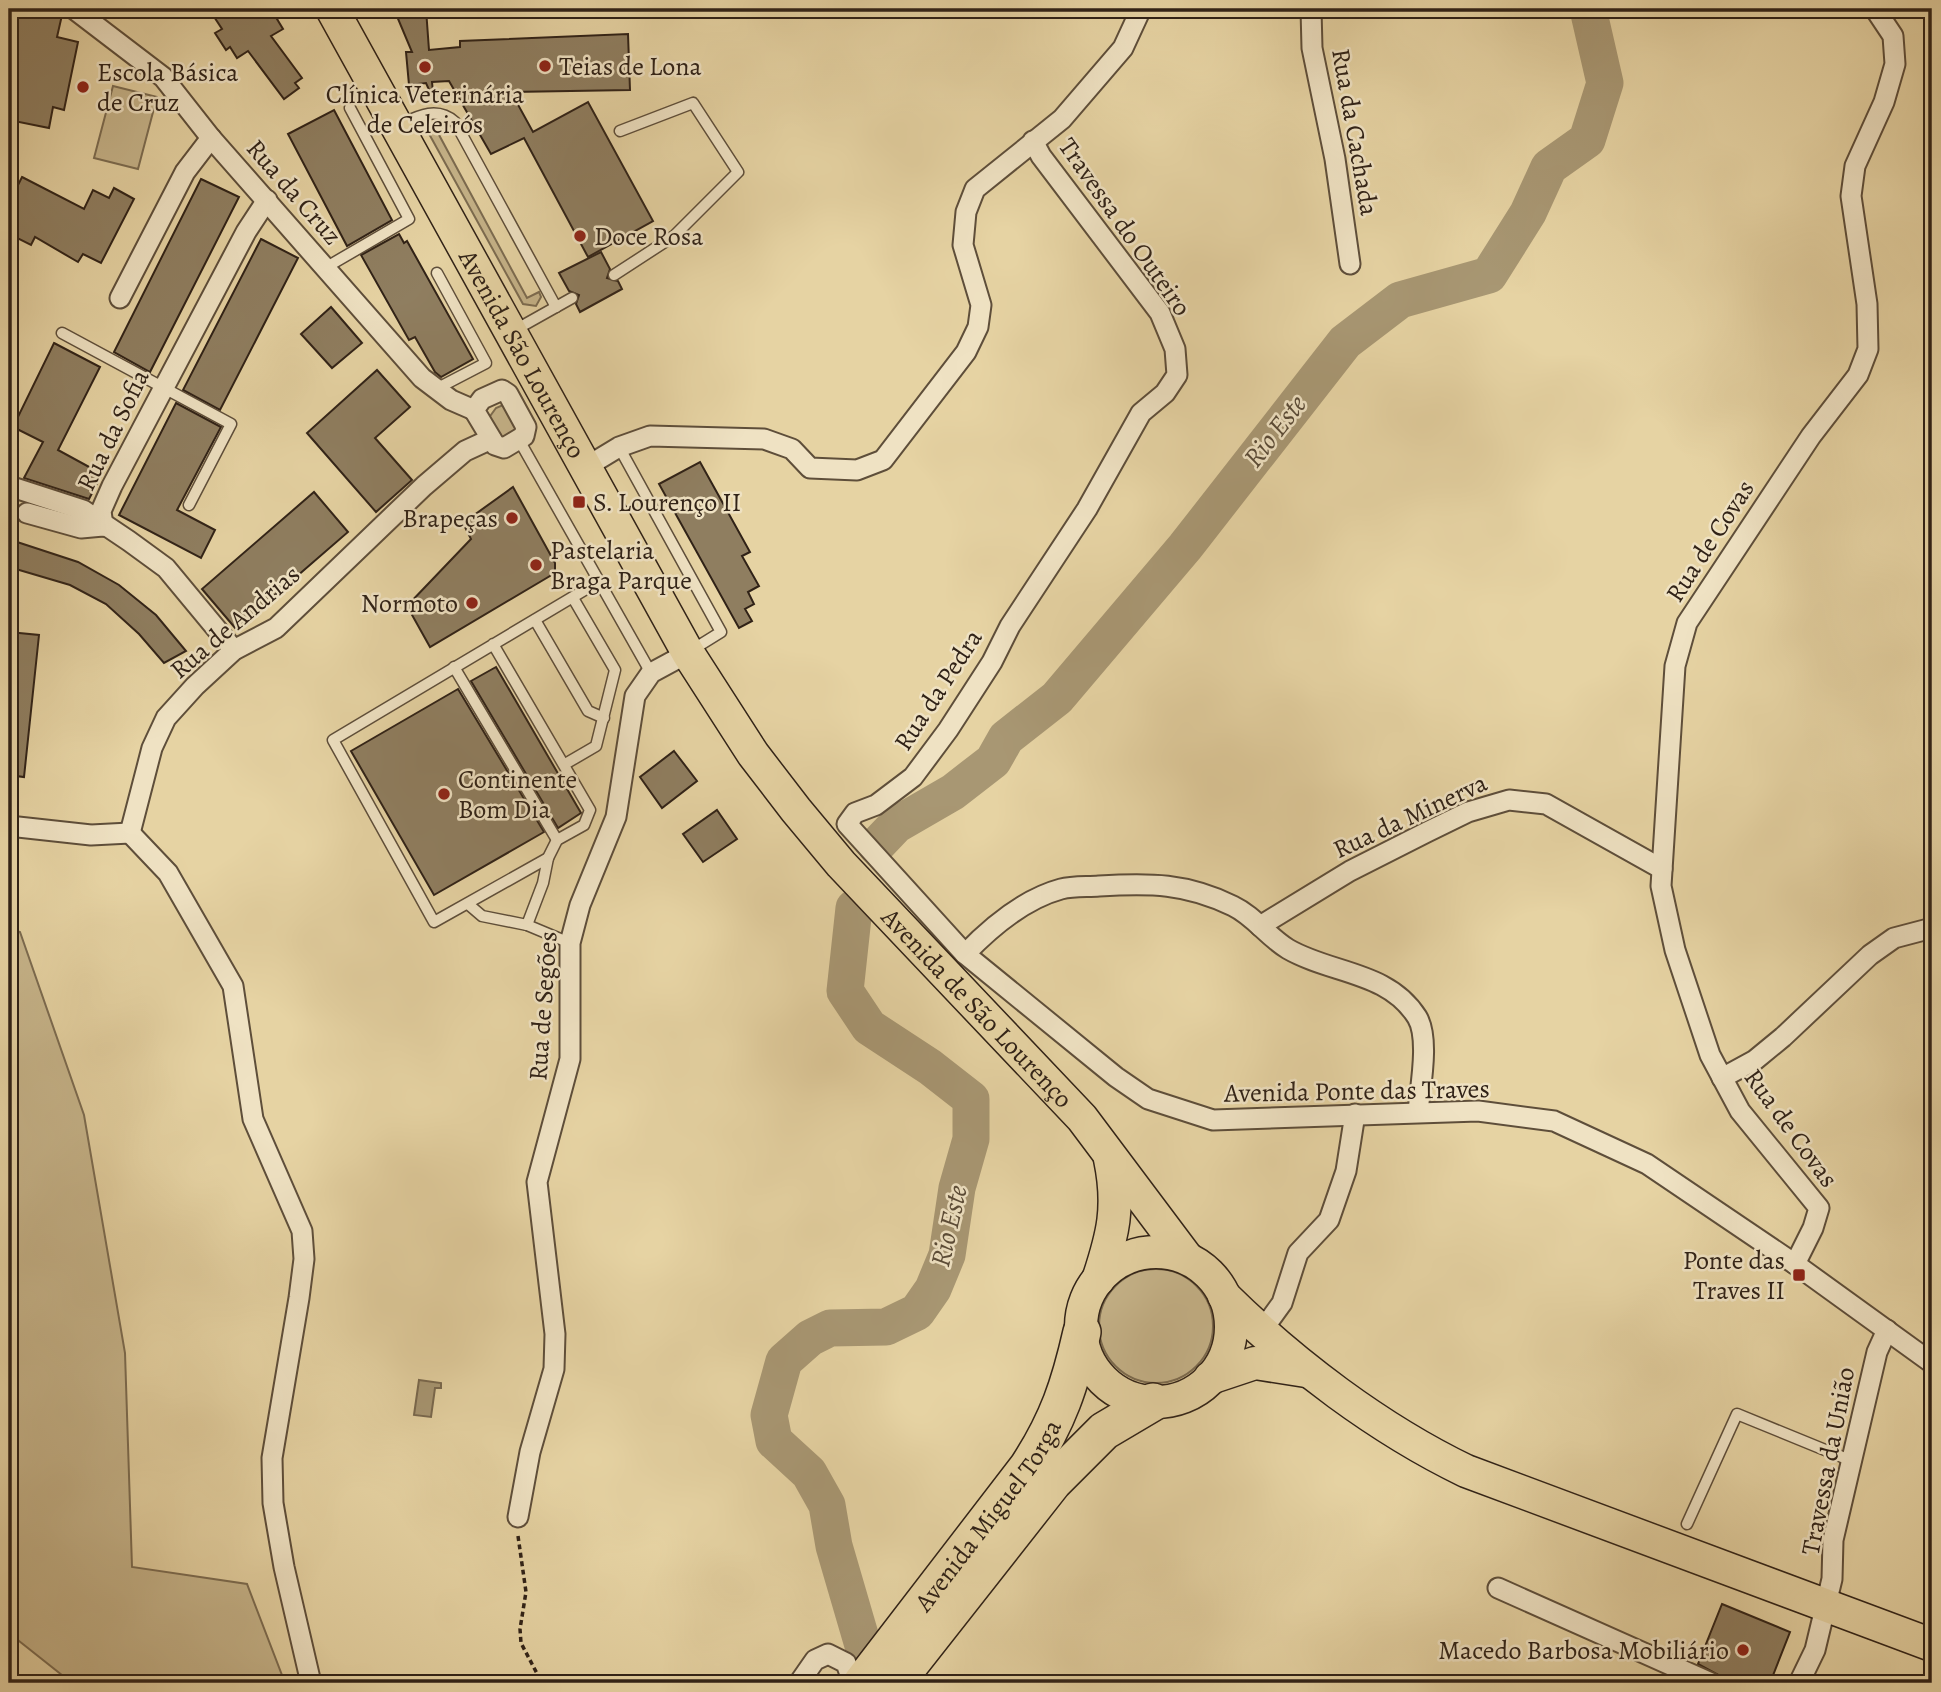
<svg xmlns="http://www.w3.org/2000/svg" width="1941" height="1692" font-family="Alegreya,serif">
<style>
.green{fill:#c7b58b;stroke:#7c6c51;stroke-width:2}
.water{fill:#a89773;stroke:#78684e;stroke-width:2}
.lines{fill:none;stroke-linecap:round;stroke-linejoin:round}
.river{stroke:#a89773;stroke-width:37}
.building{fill:#8f7e60;stroke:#302217;stroke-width:2}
.lane-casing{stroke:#5e4e3a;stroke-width:13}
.street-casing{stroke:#5e4e3a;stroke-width:23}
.primary-casing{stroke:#302217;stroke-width:35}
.highway-casing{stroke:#302217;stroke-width:40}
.path{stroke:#302217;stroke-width:3.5;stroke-dasharray:5 3.5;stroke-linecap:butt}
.lane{stroke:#efe2c3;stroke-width:10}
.street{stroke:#efe2c3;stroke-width:19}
.primary{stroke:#e6d3a3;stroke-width:32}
.highway{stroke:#e6d3a3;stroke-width:37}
.poi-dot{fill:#8f2418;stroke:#efe2c3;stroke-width:2.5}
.labels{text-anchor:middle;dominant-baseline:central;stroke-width:5;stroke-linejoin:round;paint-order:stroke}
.poi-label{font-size:26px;fill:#302217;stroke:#efe2c3;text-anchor:start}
.street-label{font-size:26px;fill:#302217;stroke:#efe2c3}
.water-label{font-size:28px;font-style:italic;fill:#5a4b37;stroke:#efe2c3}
</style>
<rect width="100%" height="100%" fill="#e6d3a3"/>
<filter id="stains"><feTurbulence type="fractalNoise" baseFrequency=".00286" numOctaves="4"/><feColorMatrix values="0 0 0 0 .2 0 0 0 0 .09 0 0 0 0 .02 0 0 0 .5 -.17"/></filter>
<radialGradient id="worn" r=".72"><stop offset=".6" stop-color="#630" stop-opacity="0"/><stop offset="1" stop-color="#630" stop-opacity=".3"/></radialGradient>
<!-- green -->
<g class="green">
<path d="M113,86l44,11 -19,72 -44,-11z"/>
<path d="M441,121l8,5 -11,7 89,165 12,-6 2,5 -5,9 -13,-2 -95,-172 5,-9z"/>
<path d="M503,405l14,26 -13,11 -16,-23 8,-11z"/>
<path d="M9,928l11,4 64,183 41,238 7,214 115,17 38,99h-213l-63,-50z"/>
<circle cx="1156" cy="1326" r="57"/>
</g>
<!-- water -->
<path class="water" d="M419,1380l22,3v5h-6l-4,29 -17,-2z"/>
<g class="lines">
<!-- river -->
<g class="river">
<path d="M876,846l20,-21 57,-33 40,-31 13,-23 51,-40 128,-151 160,-205 55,-42 89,-25 39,-62 21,-46 38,-27 18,-57 -17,-74"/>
<path d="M854,908l-9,83 24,36 61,40 41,32v40l-14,49 -10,67 -14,34 -16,23 -31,15 -56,1 -20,10 -26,23 -15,54 5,26 35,32 18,32 7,41 40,137"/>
</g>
</g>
<!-- building -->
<g class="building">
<path d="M9,9h25l28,6 -5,22 21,5 -14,68 -11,-3 -4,21 -40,-8z"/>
<path d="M209,9h83l-15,10 6,10 -12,7 31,42 -7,5 4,5 -15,11 -36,-48 -11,7 -7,-11 -4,3 -11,-17 7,-4z"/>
<path d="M407,9h19l3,41 31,-3v-6l168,-7 2,56 -119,2 22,40 55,-30 65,119 -65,36 -64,-119 -33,16 -42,-73 -17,1 1,10h-3l-4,-9 -17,2 -3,-33h6l-16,-38z"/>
<path d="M334,110l58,110 -45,26 -59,-112z"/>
<path d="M22,177l62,32 9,-19 16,8 5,-10 20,11 -33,64 -18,-9 -5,8 -43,-25 -4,8 -22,-11v-31z"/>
<path d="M201,179l38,18 -89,175 -36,-20z"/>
<path d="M399,234l5,9 3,-2 66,118 -32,18 -6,-5 -20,-35 -6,3 -48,-85z"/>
<path d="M261,239l37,19 -78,152 -37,-20z"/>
<path d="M601,252l9,17 -3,9 11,3 4,8 -42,23 -4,-8 3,-9 -10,-4 -10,-18z"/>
<path d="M331,307l31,36 -30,25 -31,-34z"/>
<path d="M54,343l46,24 -42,83 44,24 -13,25 -65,-21 19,-36 -30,-15z"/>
<path d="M377,370l33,37 -35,31 37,42 -36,32 -69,-79z"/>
<path d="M176,403l45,24 -44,83 38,20 -14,28 -82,-43z"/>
<path d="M700,462l50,90 -8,4 17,30 -11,6 6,12 -9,5 7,12 -13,7 -80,-144z"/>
<path d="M513,487l42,76v10l-125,74 -23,-41 64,-67 -8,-16z"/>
<path d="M314,492l34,40 -112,97 -34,-40z"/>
<path d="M11,540l67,22 41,23 37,30 30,36 -22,12 -25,-29 -33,-30 -36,-19 -61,-18z"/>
<path d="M9,632l30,3 -15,142 -15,-2z"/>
<path d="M496,667l85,146 -23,15 -87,-147z"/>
<path d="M458,689l86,143 -110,63 -83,-144z"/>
<path d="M674,751l23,30 -35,27 -22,-31z"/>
<path d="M717,810l20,29 -34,23 -20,-28z"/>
<path d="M1722,1604l68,28 -20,51h-37l-35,-19z"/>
</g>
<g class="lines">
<!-- lane casing -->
<g class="lane-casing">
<g id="lane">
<path d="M399,125c19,-9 38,-19 56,-3l101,185"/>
<path d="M325,268l84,-49 -59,-111"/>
<path d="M614,275l60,-39 64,-64 -45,-69 -73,28"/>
<path d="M515,330l57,-32"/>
<path d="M62,333l169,91 -42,81"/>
<path d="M436,389l50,-26 -49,-90"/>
<path d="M519,440l132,233"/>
<path d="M619,447l102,185 -29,18"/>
<path d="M535,620l53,91 16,7"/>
<path d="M493,644l97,166 -6,15 -27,15 -9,18 -114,64 -101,-182c88,-53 177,-105 265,-158"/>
<path d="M454,667l103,173"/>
<path d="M565,764l31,-18 19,-76 -42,-72"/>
<path d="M468,904l14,12 45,9 43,18"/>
<path d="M527,925l16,-42 5,-25"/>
<path d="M1687,1524l50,-110 115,47"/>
</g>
</g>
<!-- street casing -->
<g class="street-casing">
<g id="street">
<path d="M74,9l89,68 48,61 211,240 29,22 23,10"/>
<path d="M1311,9l1,39 23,111 15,105"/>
<path d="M1033,141l8,15 119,157 15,36 2,26 -12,18 -24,20 -54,96 -77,117 -18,36 -44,68 -35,47 -37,28 -21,8 -8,11 118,130 151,123 32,22 65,21 265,-9 76,10 93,43 148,100 137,99"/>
<path d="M120,298l65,-126 26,-34"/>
<path d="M502,390l6,4 18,33 -2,9 -20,12 -9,-3 -21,-35 8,-11z"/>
<path d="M586,467l33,-20 31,-11 114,3 28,10 18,19 47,2 26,-10 83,-108 12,-25 3,-22 -18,-60 3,-33 9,-23 87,-70 61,-71 18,-39"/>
<path d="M9,486l74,24 46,31 37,27 68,82"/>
<path d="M27,513l54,15 22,-2"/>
<path d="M103,526l-2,-15 11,-25 134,-254 21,-32"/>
<path d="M9,826l82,9 39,-2"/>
<path d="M130,833l38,40 65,113 20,133 49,112 2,28 -5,39 -27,160 1,45 11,64 27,116"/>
<path d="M130,833l22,-85 14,-30 29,-32 39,-36 42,-22 148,-142 41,-35 26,-12"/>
<path d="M1260,926l90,-55 77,-39 41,-20 41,-12 37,4 116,65"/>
<path d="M965,954c26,-27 59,-55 96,-65 12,-3 26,-2 38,-3 51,-3 87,-3 134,20 21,10 35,31 55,43 43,25 100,22 129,68 13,21 3,71 1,95"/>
<path d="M1722,1078l33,-18 28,-23 87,-82 24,-17 38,-10"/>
<path d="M1795,1264l18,-36 6,-20 -79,-97 -30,-56 -35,-105 -14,-64 14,-220 12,-43 124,-187 47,-61 10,-26 -1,-45 -16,-108 4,-30 29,-64 11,-38 -2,-28 -18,-27"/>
<path d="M1261,1332l21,-29 16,-50 31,-33 17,-49 9,-57"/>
<path d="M518,1517l12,-65 24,-83 1,-35 -18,-152 33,-123v-116l10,-38 36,-88 19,-121 16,-23 37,-20"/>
<path d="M1498,1588l213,95"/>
<path d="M799,1683l16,-23 13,-6 18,9 7,20"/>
<path d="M1799,1683l16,-33 17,-71 1,-39 44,-188 10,-22"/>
</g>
</g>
<!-- primary casing -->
<g class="primary-casing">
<g id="primary">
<path id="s1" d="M332,9l356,644 65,101 43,56 45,54 241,254 105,140"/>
<circle cx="1156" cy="1327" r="75"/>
<path d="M1098,1280c15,-45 22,-73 12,-121"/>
<path d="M1224,1296c69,68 155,133 242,175l466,174"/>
<path d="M1210,1378l45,-15 51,8"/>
</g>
</g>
<!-- highway casing -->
<g class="highway-casing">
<g id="highway">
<path id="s2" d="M862,1683l166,-216c30,-46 42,-82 54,-135"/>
<path d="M895,1683l158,-201 51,-51 49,-29"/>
</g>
</g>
<!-- path -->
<path class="path" d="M518,1536l8,56 -6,37 1,14 21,40"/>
<!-- lane -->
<use href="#lane" class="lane"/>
<!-- street -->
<use href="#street" class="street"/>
<!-- primary -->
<use href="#primary" class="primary"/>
<!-- highway -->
<use href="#highway" class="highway"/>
</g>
<!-- markers -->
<g class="poi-dot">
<circle cx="545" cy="66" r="7"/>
<circle cx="425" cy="67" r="7"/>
<circle cx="83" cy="87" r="7"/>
<circle cx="580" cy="236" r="7"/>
<rect x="572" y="495" width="14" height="14" rx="3.5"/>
<circle cx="512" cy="518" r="7"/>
<circle cx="536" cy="565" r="7"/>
<circle cx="472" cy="603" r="7"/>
<circle cx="444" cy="794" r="7"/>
<rect x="1792" y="1268" width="14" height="14" rx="3.5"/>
<circle cx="1743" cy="1650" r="7"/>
</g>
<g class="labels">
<!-- poi labels -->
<g class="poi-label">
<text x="559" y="66">Teias de Lona</text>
<text x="97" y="72">Escola Básica<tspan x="97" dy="30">de Cruz</tspan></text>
<text x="425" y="94" text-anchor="middle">Clínica Veterinária<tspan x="425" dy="30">de Celeirós</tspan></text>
<text x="594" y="236">Doce Rosa</text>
<text x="593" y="502">S. Lourenço II</text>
<text x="498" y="518" text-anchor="end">Brapeças</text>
<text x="550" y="550">Pastelaria<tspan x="550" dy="30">Braga Parque</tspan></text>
<text x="458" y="603" text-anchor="end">Normoto</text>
<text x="458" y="779">Continente<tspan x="458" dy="30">Bom Dia</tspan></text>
<text x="1785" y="1260" text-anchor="end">Ponte das<tspan x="1785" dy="30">Traves II</tspan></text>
<text x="1729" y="1650" text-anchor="end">Macedo Barbosa Mobiliário</text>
</g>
<!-- street labels -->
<g class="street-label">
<text transform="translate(1355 132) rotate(80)">Rua da Cachada</text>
<text transform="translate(294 192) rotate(49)">Rua da Cruz</text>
<text transform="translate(1125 227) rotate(55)">Travessa do Outeiro</text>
<text stroke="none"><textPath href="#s1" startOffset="394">Avenida São Lourenço</textPath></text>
<text transform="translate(113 430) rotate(-64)">Rua da Sofia</text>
<text transform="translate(1710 541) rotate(-57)">Rua de Covas</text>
<text transform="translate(235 622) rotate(-40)">Rua de Andrias</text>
<text transform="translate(938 690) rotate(-57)">Rua da Pedra</text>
<text transform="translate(1410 816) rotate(-25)">Rua da Minerva</text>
<text transform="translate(543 1006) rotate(-86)">Rua de Segões</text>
<text stroke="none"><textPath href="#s1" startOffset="1195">Avenida de São Lourenço</textPath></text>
<text transform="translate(1357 1091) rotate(-1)">Avenida Ponte das Traves</text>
<text transform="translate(1791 1128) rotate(54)">Rua de Covas</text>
<text transform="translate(1828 1461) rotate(-79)">Travessa da União</text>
<text stroke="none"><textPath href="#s2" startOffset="210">Avenida Miguel Torga</textPath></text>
</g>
<!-- water labels -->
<g class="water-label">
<text transform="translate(1275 431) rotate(-52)">Rio Este</text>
<text transform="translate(949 1226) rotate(-77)">Rio Este</text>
</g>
</g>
<!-- margin -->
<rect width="1941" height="1692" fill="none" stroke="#e6d3a3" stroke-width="35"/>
<rect x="10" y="10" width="1920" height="1671" fill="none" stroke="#302217" stroke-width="3.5"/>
<rect x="18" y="18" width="1906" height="1657" fill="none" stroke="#302217" stroke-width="2"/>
<rect width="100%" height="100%" filter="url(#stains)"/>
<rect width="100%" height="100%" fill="url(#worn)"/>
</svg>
